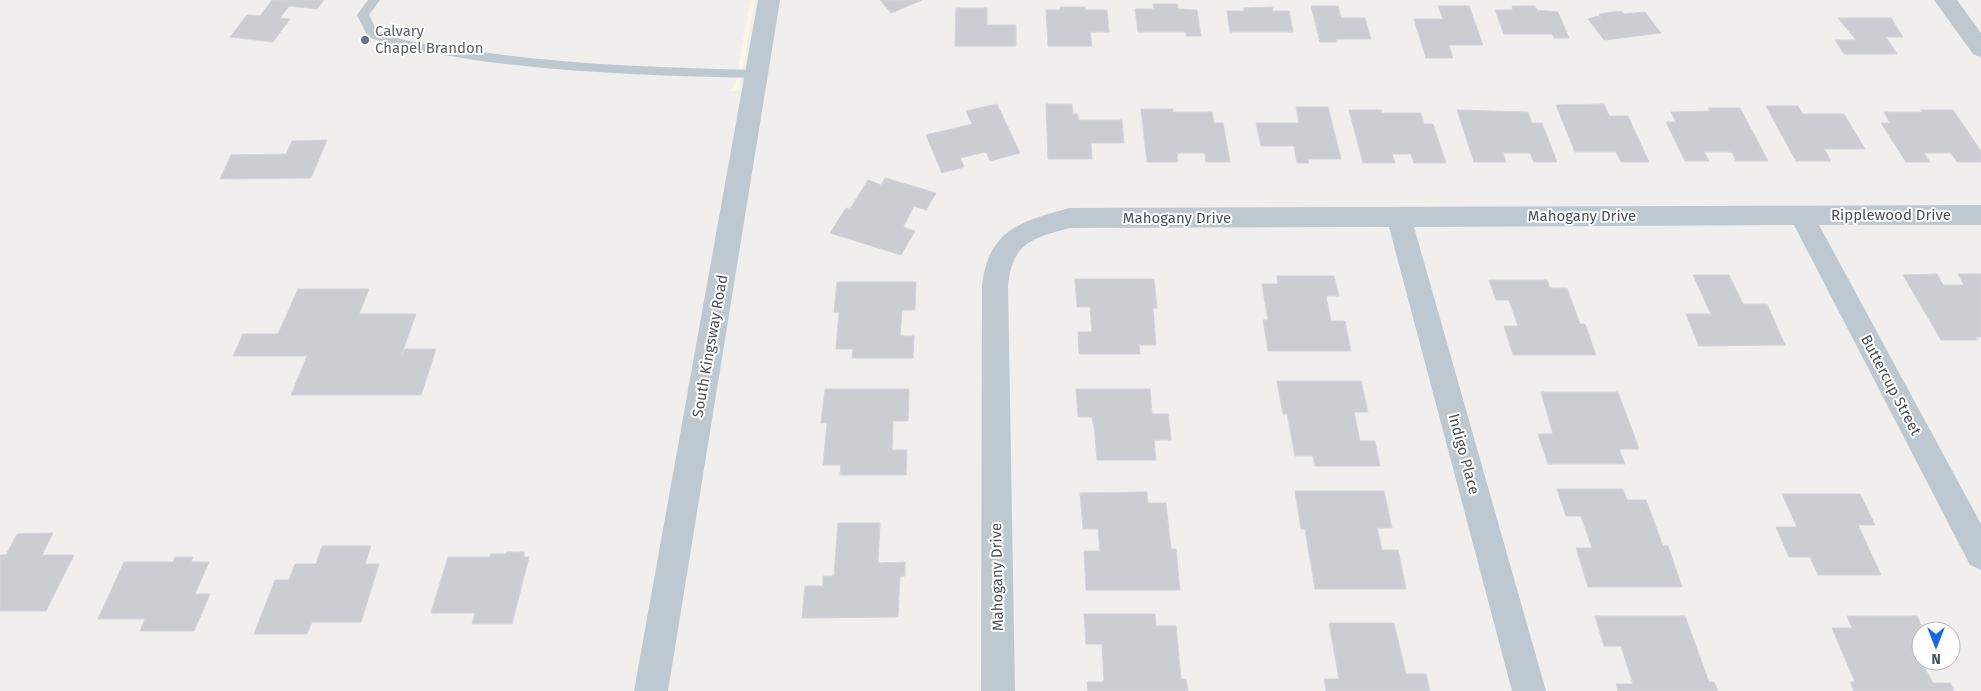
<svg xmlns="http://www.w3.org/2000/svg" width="1981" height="691" font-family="'Fira Sans',sans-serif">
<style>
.commercial{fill:#fcf6e7}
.building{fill:#cbcdd3;stroke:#d2d4da}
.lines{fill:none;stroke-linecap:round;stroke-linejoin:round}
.service{fill:#bec8d1;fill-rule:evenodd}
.minor{fill:#bec8d1;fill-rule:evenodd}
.tertiary{fill:#bec8d1;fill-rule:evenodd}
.worship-dot{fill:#6b7280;stroke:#fff;stroke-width:2}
.labels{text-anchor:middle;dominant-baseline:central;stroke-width:4;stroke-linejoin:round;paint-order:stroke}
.worship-label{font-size:15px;fill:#5b616d;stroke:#fff;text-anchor:start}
.street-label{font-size:15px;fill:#46515c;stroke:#fff}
</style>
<rect width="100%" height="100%" fill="#f1eeee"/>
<!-- commercial -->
<path class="commercial" d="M750,0h5l-16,91h-9l6,-9z"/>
<!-- building -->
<g class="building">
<path d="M272,0h52l-7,9 -28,-3 -9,12 10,1 -17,23 -43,-5 17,-22 13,1z"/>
<path d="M880,0h42l-31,13z"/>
<path d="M1153,4h24l1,5 19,1 4,26h-15v-4h-48l-3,-23h19z"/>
<path d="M1311,6h27l3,12h24l6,21h-35v3h-16z"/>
<path d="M1438,6h31l14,39h-34l4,13h-27l-12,-39h29z"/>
<path d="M1512,6h23l2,4 21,2 11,26h-15l-2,-4h-48l-9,-24h18z"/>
<path d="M1060,7h25v3h22l2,22h-19l2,14h-44l-2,-36h14z"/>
<path d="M1272,7l1,4h16l4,21h-63l-3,-21h17v-3z"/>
<path d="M956,8h31v17h29v21h-61z"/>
<path d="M1621,11l3,3 21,-2 16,21 -57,7 -16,-21 10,-3 3,2 -2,-4z"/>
<path d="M1838,18h53l12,19h-17l11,17h-53l-9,-14h21z"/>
<path d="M997,104l23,49 -30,8 -4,-9 -26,6 4,9 -22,6 -16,-38 46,-11 -6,-13z"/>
<path d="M1046,104h26l1,10h5v6h44l2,23h-33l1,16h-44z"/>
<path d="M1604,104l5,12h19l21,46h-28l-5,-10h-41l-19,-47z"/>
<path d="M1766,106h32l5,8h41l21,35h-41l7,12h-35z"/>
<path d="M1296,107h32l13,52h-33l1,4h-12l-3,-17h-33l-5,-23h43z"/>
<path d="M1708,108h32l28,53h-32l-4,-9h-28l5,9h-24l-19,-39h10l-5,-10 39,-1z"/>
<path d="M1141,109h32v3h39l2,11h9l7,39h-24l-1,-9h-28l1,9h-31z"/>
<path d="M1349,110h32l1,3h39l3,11h9l13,39h-32l-3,-9h-19l3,9h-32z"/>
<path d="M1457,110l71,2 4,11h10l15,39h-23l-4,-9h-27l3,9h-32z"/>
<path d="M1921,110h32l28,41v11h-24l-6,-9h-27l6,9h-24l-25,-39h9l-6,-11h39z"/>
<path d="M327,140l-16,38 -91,1 11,-24 55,-1 6,-13z"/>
<path d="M885,178l51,15 -10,17 -12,-4 -11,21 12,4 -14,24 -71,-22 16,-25 4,1 18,-29 13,5z"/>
<path d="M1937,274l6,11h21l-6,-11h23v63h-5l2,3h-37l-38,-65z"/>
<path d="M1693,275h36l14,29h24l18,41 -86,1 -13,-32h25z"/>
<path d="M1277,276h57l5,20h-13l5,25h14l6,30h-83l-5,-31h5l-6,-36h16z"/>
<path d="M1075,279h79l3,29h-4l3,37h-17l1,9h-61l-1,-22h14l-2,-25h-13z"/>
<path d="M1489,280h58l3,8h17l13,36h5l11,31h-83l-9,-29h14l-9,-26h-13z"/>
<path d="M837,282h79l-1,28h-13l-2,26h14l-1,22h-61l1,-9h-17l3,-37h-5z"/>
<path d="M298,289h71l-10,25h57l-15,42 4,-7h31l-15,46h-130l16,-39h-74l10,-22h35z"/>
<path d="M1277,381h84l7,31h-14l6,29h15l5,25h-65l-2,-10h-18l-8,-42h-4z"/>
<path d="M825,389h84l-1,32h-15l-1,29h15l-1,25h-66l1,-10h-18l4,-42h-6z"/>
<path d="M1076,389h74l2,25h16l3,26h-17l2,20h-59l-3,-36h-1l-1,-7h-14z"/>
<path d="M1541,392h77l21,57h-20l6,15h-77l-10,-30h15z"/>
<path d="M1557,489h66l4,11h19l17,46h5l14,41h-94l-12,-39h16l-11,-32h-15z"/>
<path d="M1295,491h89l8,37h-15l5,22h16l8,39h-91l-10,-60h-4z"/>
<path d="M1147,492l1,11h18l5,46h5l4,41h-94l-2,-39h16l-2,-22h-15l-3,-36z"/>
<path d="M1782,494h78l15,31h-17l23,50h-63l-8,-18h-21l-13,-30h21z"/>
<path d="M838,523h42l-2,40 27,-1v14h-5l-2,41 -96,1 3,-32h18v-10h11z"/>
<path d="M53,533l-11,22h32l-28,56h-46v-56h6l11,-21z"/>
<path d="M322,546h49l-6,18h14l-18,58h-49l-5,12h-53l21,-54h14l6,-16h21z"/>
<path d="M507,552h17v5h5l-17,67h-40l3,-11h-44l17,-56h42l1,-3h15z"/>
<path d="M175,557h18l-2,5h18l-14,32h15l-16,37h-54l5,-12h-47l26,-57h49z"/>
<path d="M1084,614h71l1,12h20l5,53h5l2,12h-100l-1,-9h17l-2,-38h-16z"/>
<path d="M1595,616h90l24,66h5l4,9h-100l-2,-7h17l-12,-38h-17z"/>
<path d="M1847,616h70l7,15h-3v15h-6l6,15 12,22h17l4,8h-100l-4,-9h5l-23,-54h20z"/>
<path d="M1329,623h65l12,51h20l4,17h-104l-2,-12h15z"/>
</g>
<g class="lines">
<!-- service -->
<path class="service" d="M368,0h12l-11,15 8,16c29,12 61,15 92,19 96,15 192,17 288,20l6,4 -6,4c-97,-2 -193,-5 -289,-19 -34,-6 -68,-10 -100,-22l-11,-22z"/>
<!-- minor -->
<g class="minor">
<path d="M1934,0h23l24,33v24l-8,-3z"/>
<path d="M1981,205v20h-162l162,299v46l-11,-5 -176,-340 -380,2 132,464h-34l-123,-464 -319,1c-38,10 -58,15 -62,58l7,405h-34l1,-405c6,-56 39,-65 88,-78z"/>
</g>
<!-- tertiary -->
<path class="tertiary" d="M758,0h22l-112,691h-34z"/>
</g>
<!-- markers -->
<circle class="worship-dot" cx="365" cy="40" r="5"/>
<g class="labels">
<!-- worship labels -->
<g class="worship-label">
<text x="375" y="31">Calvary<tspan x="375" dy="17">Chapel Brandon</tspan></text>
</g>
<!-- street labels -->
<g class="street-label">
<text x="1891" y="215">Ripplewood Drive</text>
<text x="1582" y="216">Mahogany Drive</text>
<text x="1177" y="218">Mahogany Drive</text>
<text transform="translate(710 346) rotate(-80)">South Kingsway Road</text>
<text transform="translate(1891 385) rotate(62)">Buttercup Street</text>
<text transform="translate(1464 454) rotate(75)">Indigo Place</text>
<text transform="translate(997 577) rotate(-91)">Mahogany Drive</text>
</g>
</g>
<!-- north arrow -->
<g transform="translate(1936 646) rotate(180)"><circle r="24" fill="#ffffff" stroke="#b5b9be"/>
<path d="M0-4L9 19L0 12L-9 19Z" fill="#156ae4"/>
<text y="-8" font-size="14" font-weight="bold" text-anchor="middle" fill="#46515c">N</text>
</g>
</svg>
